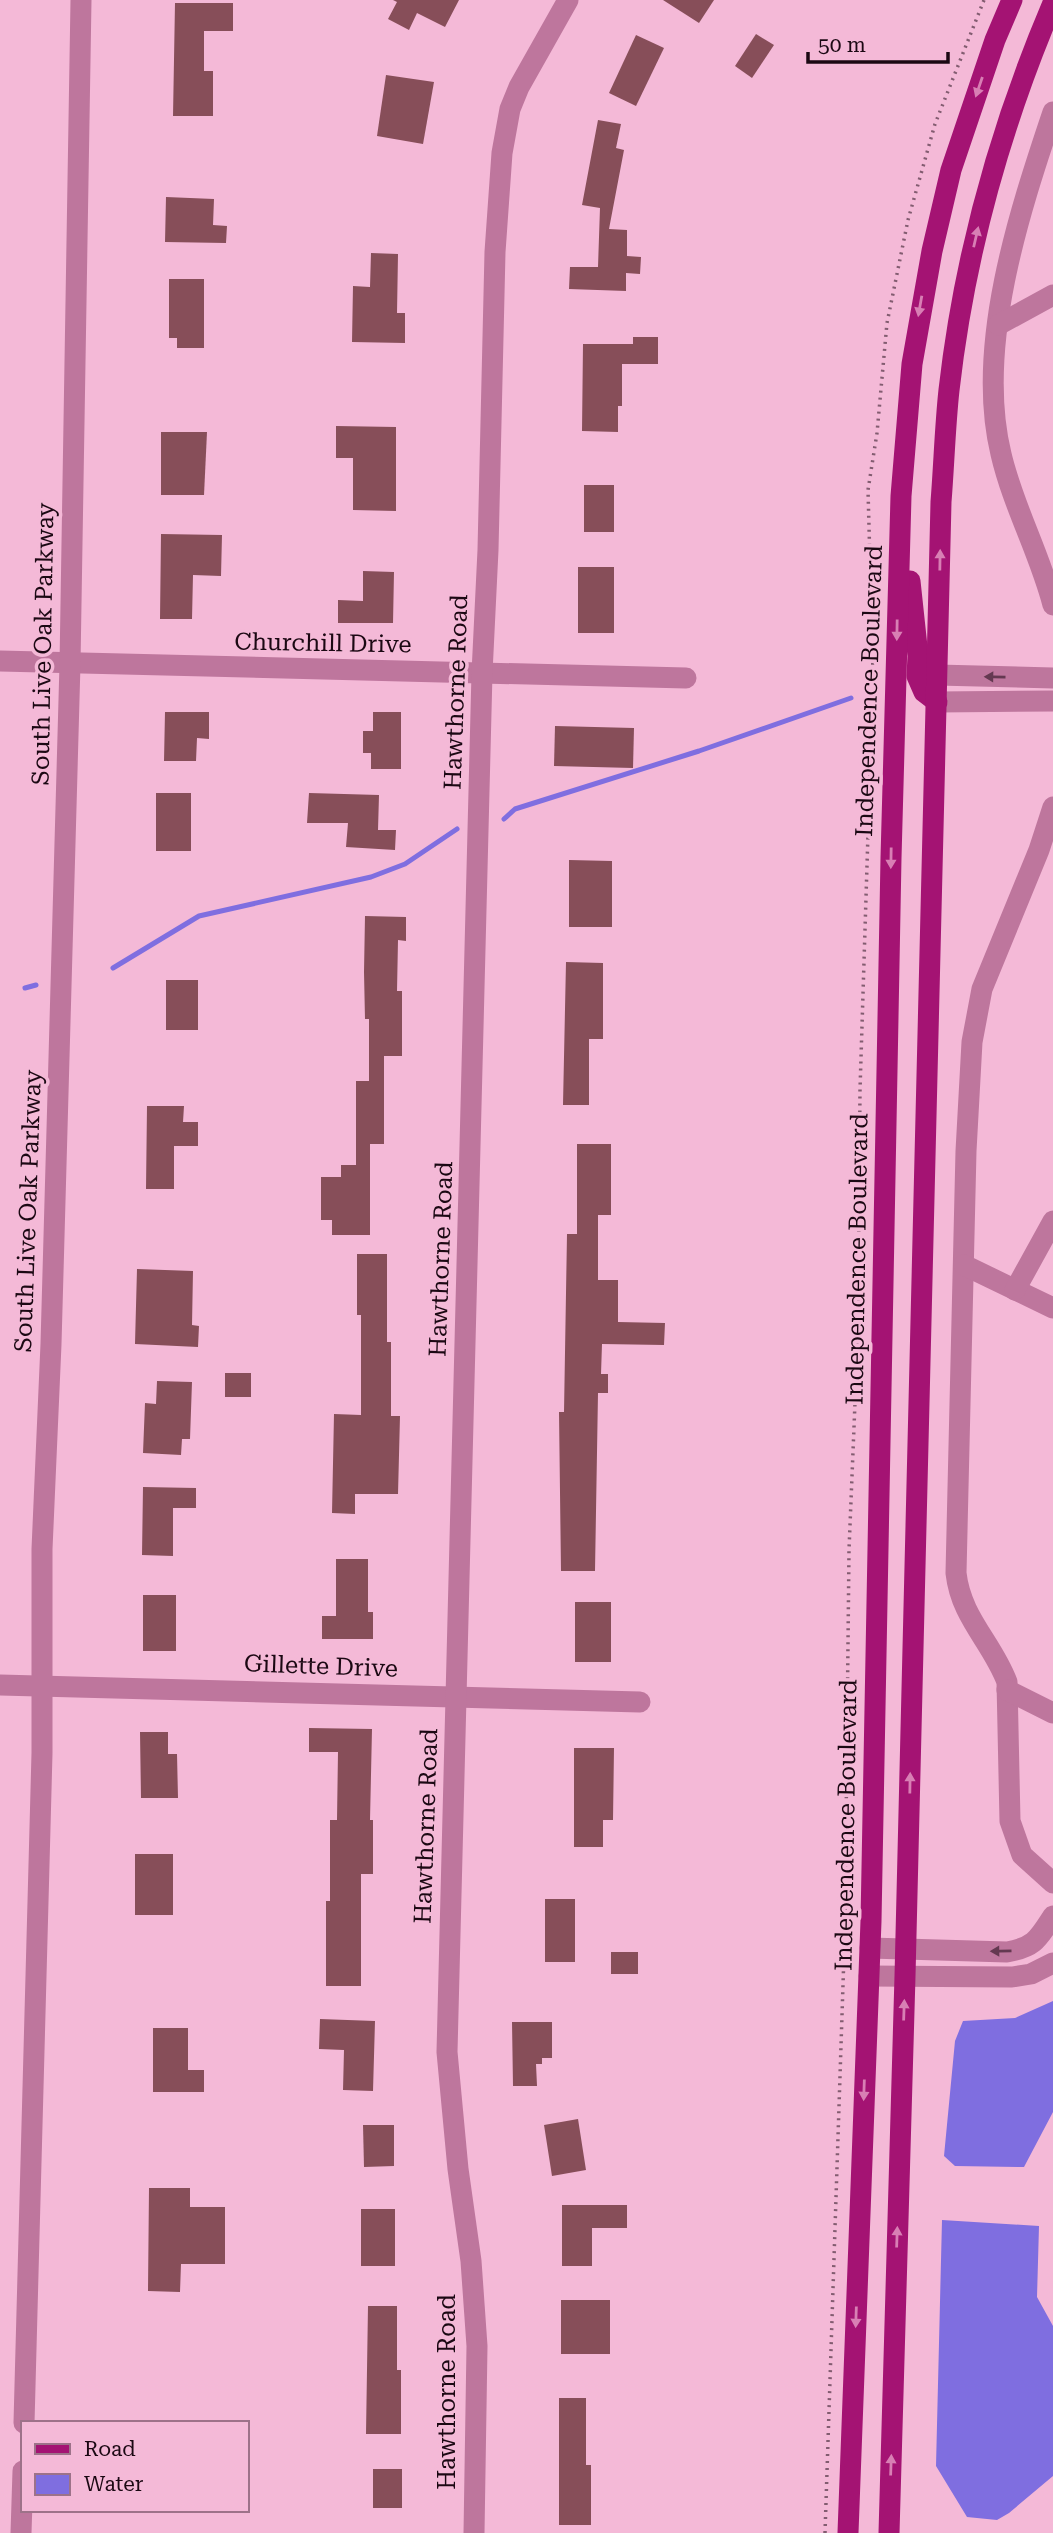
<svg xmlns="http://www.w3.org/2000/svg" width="1053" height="2533" font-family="'Roboto Serif',serif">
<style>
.water{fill:#7f6ee0}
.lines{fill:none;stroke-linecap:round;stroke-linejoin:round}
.stream{stroke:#7f6ee0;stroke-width:5}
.building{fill:#874e59}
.path{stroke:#825c70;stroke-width:3.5;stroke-dasharray:2 5;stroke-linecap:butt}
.minor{stroke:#be769d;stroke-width:21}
.major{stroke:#a41373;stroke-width:21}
.oneway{fill:#d87fb4}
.oneway2{fill:#643951}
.labels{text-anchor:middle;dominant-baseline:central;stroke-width:7;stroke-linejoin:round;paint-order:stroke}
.street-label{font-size:24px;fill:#1b0813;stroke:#f4b9d7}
</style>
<rect width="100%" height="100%" fill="#f4b9d7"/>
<!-- water -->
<g class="water">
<path d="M1053,2001v111l-29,55 -69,-1 -11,-10 11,-115 8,-20 52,-3z"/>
<path d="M942,2220l97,6 -2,71 16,29v150l-44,37 -12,7 -30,-3 -31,-51z"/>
</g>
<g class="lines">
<!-- stream -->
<g class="stream">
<path d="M504,819l11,-10 184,-58 152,-53"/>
<path d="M113,968l86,-52 172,-39 34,-13 52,-35"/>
<path d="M25,988l11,-3"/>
</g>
</g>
<!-- building -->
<g class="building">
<path d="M393,0h66l-14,27 -28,-14 -8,17 -21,-11 9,-17z"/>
<path d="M663,0h51l-15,23z"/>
<path d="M175,3h58v28h-29v40h9v45h-40z"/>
<path d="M756,34l18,11 -22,33 -17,-12z"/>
<path d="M636,35l28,13 -28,58 -27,-13z"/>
<path d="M386,75l48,7 -11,62 -46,-8z"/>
<path d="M598,120l23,4 -5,24 8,2 -15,79 18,1v26l14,1 -1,17 -14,-1v18l-57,-2 1,-22h28l2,-59 -18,-3z"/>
<path d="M166,197l48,2 -1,26 14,1 -1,17 -61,-1z"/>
<path d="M371,253l27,1 -1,59h8v30l-53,-1 1,-56 17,1z"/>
<path d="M169,279h35v69h-27v-10h-8z"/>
<path d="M633,337h25v27h-36v42h-4v26l-36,-1 1,-87h50z"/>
<path d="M336,426l60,1v84l-43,-1v-52h-17z"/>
<path d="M161,432h46l-3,63h-43z"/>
<rect x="584" y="485" width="30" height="47"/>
<path d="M161,534l61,1 -1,41 -28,-1 -1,44h-32z"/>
<rect x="578" y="567" width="36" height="66"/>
<path d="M363,571l31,1 -1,51h-55v-23l25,1z"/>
<path d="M165,712h44v27l-12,-1 -1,23h-32z"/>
<path d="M373,712h28v57h-30v-16h-8v-22h10z"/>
<path d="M555,726l79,2 -1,40 -79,-2z"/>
<rect x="156" y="793" width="35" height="58"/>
<path d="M309,793l70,2 -1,35h18l-1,20 -49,-3 2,-24h-41z"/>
<path d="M569,860l43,1v66h-43z"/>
<path d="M365,916l41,1v24l-8,-1 -1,51h5v65h-18v88h-14v91h-38v-15h-11v-43h20v-12h15v-84h13v-62h-4l-1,-47z"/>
<path d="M566,962l37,1v76h-14v66h-26z"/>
<rect x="166" y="980" width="32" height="50"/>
<path d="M147,1106h37l-1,16h15v24h-24v43h-28z"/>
<path d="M577,1144h34v71h-13v65h20v42l47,1 -1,22 -62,-1 -1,30h7v19h-10l-3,178h-34l-2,-159h5l3,-178h10z"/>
<path d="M357,1254h30v88h4v74h9l-2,78h-43v20l-23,-1 2,-99 27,1v-100h-4z"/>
<path d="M137,1269l56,2 -1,54 7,1 -1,21 -63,-3z"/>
<rect x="225" y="1373" width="26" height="24"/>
<path d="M157,1381l35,1 -2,57h-8l-1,16 -38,-2 2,-50 11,1z"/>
<path d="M143,1487l53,1v20h-23v48l-31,-1z"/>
<path d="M336,1559h32v53h5v27h-51v-23h14z"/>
<rect x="143" y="1595" width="33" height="56"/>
<rect x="575" y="1602" width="36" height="60"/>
<path d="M309,1728l63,1 -2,91h3v54h-12v112h-35v-85h4v-81h7l1,-68h-29z"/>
<path d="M140,1732h28v22h9l1,44h-37z"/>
<path d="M574,1748h40l-1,72h-10v27h-29z"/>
<rect x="135" y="1854" width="38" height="61"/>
<rect x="545" y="1899" width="30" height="63"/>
<rect x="611" y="1952" width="27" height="22"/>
<path d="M320,2019l55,2 -2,70 -30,-1 1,-40 -25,-1z"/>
<path d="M512,2022h40v36h-10v6h-6l1,22h-24z"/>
<path d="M153,2028h35v42h16v22h-51z"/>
<path d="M578,2119l8,51 -34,6 -8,-51z"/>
<path d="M363,2125h31v41l-30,1z"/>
<path d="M149,2188h41v19h35v57h-44l-1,28 -32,-1z"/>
<path d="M562,2205h65v23h-35v38h-30z"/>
<rect x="361" y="2209" width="34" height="57"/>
<rect x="561" y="2300" width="49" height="54"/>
<path d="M368,2306h29v64h4v64h-35z"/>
<path d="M559,2398h27v67h5v60h-32z"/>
<rect x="373" y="2469" width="29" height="39"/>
</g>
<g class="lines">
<!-- path -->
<path class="path" d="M825,2533l20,-609 4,-374 9,-221 2,-239 13,-417 -5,-183 9,-57 10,-110 21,-103 27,-96 49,-124"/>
<!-- minor -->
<g class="minor">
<path d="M1053,112c-34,101 -78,235 -52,342 12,52 39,100 52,151"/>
<path d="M998,325l55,-30"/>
<path d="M0,661l686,17"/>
<path d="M937,675l116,3"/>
<path d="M937,702l116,-1"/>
<path d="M1053,807l-14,43 -57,139 -10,53 -6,109 -10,422c5,45 36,69 51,109l3,139 12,34 31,28"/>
<path d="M964,1265l89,43"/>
<path d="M1015,1290l38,-69"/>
<path d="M0,1685l640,17"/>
<path d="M1007,1690l46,23"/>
<path d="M870,1948l137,4c28,-5 31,-13 46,-36"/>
<path d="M869,1976l143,1 19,-3 22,-11"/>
<path d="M24,2423l18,-670v-204l9,-205 19,-680 11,-664"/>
<path d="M21,2533l2,-62"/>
<path d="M474,2533l3,-187 -6,-85 -13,-92 -11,-117 35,-1379 6,-123 7,-298 7,-99 8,-44 9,-22 49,-87"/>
</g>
<!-- major -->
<g class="major">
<path d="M910,581l8,75 -1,20 7,16 13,10"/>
<path d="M848,2533l23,-612 20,-1063 10,-362 11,-132 20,-113 19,-81 44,-130 17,-40"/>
<path d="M889,2533l16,-557 36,-1474c3,-37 4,-75 8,-112 15,-132 52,-265 104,-387"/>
</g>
</g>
<!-- one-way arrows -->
<defs><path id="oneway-solid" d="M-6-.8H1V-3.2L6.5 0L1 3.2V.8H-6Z" transform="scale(1.75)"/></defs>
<g class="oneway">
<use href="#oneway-solid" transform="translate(979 87) rotate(109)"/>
<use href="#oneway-solid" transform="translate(976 237) rotate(-77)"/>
<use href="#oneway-solid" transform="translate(920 306) rotate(100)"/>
<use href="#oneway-solid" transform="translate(940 560) rotate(-89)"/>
<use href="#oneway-solid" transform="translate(897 630) rotate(91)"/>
<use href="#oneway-solid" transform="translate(891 858) rotate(91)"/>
<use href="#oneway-solid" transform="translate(910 1783) rotate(-89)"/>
<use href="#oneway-solid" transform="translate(904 2010) rotate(-88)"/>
<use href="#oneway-solid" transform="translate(864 2090) rotate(92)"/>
<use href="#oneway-solid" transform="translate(897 2237) rotate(-88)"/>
<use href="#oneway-solid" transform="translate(856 2317) rotate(92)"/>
<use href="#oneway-solid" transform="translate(891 2465) rotate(-88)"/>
</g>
<g class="oneway2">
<use href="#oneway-solid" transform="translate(995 677) rotate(-179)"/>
<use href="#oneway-solid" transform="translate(1001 1951) rotate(179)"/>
</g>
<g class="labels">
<!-- street labels -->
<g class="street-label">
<text transform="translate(323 643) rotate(1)">Churchill Drive</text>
<text transform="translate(43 644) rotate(-89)">South Live Oak Parkway</text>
<text transform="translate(869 691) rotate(-88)">Independence Boulevard</text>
<text transform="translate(456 692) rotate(-88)">Hawthorne Road</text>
<text transform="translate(28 1211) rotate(-88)">South Live Oak Parkway</text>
<text transform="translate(441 1259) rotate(-88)">Hawthorne Road</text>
<text transform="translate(857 1259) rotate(-89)">Independence Boulevard</text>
<text transform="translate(321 1666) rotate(2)">Gillette Drive</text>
<text transform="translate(846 1825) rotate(-89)">Independence Boulevard</text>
<text transform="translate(426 1826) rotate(-88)">Hawthorne Road</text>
<text transform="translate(447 2392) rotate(-90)">Hawthorne Road</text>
</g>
</g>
<!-- legend -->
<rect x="21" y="2421" width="228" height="91" fill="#f4b9d7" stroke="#9d7289" stroke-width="2"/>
<rect x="35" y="2444" width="35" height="10" fill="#a41373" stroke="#9d7289" stroke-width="2"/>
<text x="84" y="2456" font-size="21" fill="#1b0813">Road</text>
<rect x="35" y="2474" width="35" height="21" fill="#7f6ee0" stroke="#9d7289" stroke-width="2"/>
<text x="84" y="2491" font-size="21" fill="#1b0813">Water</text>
<!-- scale -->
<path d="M808 52v10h140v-10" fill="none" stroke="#1b0813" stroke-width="3.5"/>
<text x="818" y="52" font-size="21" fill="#1b0813" stroke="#f4b9d7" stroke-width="5" paint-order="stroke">50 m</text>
</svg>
